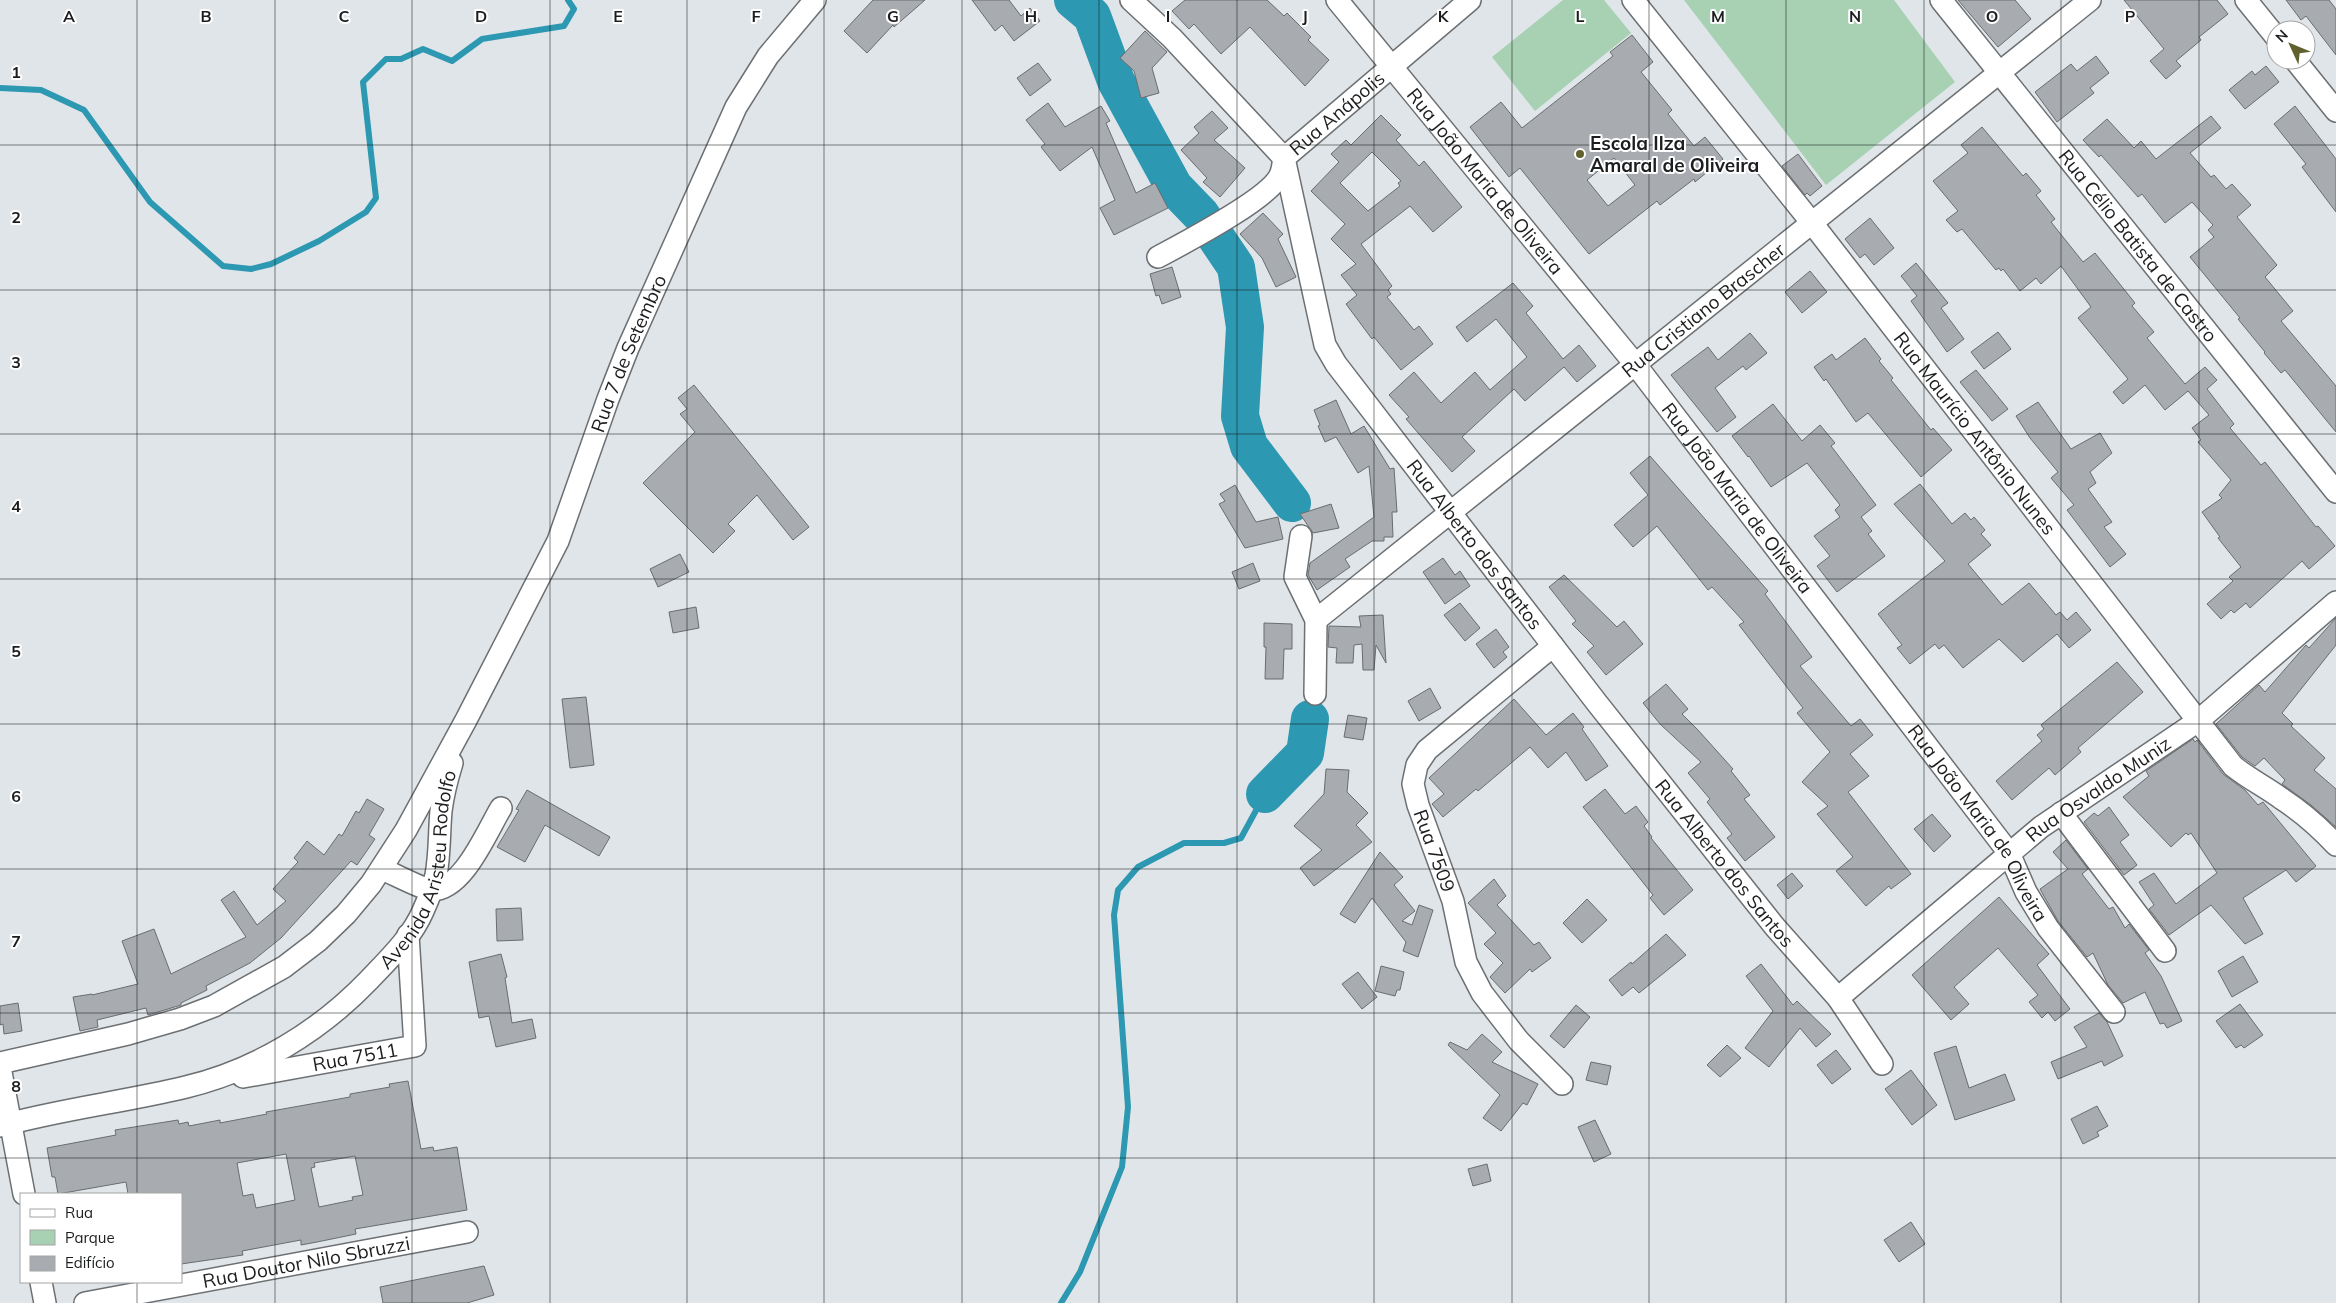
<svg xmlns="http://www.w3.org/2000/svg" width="2336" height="1303" font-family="Mulish,sans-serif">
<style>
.green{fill:#a7d1b2}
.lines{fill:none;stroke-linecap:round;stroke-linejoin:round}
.stream{stroke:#2d98b1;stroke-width:6}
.river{stroke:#2d98b1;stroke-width:38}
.building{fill:#a8acb0;stroke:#696d70;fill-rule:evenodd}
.minor-casing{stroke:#6c7073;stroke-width:24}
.minor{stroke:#fff;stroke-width:21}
.grid{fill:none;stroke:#1b1d1f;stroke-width:1;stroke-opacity:0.55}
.poi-dot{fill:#60612e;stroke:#fff;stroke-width:2}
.labels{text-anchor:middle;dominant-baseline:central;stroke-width:4;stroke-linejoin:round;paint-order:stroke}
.street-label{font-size:19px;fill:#1b1d1f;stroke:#fff}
.poi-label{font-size:19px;font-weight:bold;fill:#1b1d1f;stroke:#fff;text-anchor:start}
.grid-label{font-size:16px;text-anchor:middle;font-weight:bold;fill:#1b1d1f;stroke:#fff;stroke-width:4;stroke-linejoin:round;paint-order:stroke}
</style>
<rect width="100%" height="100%" fill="#e0e5e9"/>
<!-- green -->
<g class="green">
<path d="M1563,0h41l27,33 -96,78 -43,-54z"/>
<path d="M1684,0h210l61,82 -129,103z"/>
</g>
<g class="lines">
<!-- stream -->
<g class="stream">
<path d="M0,88l41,2 43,20 66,92 73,64 28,3 20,-5 48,-23 47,-29 10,-14 -13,-116 23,-23h15l22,-10 29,12 30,-22 82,-13 10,-17 -6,-9"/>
<path d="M1061,1303l19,-31 42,-105 6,-60 -14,-192 4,-25 20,-23 46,-24h40l17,-5 24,-44"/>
</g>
<!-- river -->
<g class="river">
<path d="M1073,0l19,16 24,65 58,106 27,28 35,52 9,60 -5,89 9,30 43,57"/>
<path d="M1265,794l40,-41 5,-34"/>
</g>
</g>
<!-- building -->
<g class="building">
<path d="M873,0h52l-31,27 -1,-2 -26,28 -23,-22z"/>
<path d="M972,0h37l12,16 9,-8 10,13 -26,20 -12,-16 -7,6z"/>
<path d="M1185,0h82l17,16 3,-3 24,24 -3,3 21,20 -24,26 -55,-59 -29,27 -27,-30 -5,5 -17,-18z"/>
<path d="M1958,0h57l16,19 -33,28z"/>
<path d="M2124,0h93l11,14 -29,23 2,3 -25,21 5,5 -15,13 -16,-18 14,-12z"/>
<path d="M2286,0h43l7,9v46l-30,-39 -5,4z"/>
<path d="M1145,31l22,21 -15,16 7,25 -18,5 -7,-27 -14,-13z"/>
<path d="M1632,35l21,27 -12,10 31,38 -4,4 26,32 11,-9 18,22 -28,23 -1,-3 -34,26 -3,-4 -68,53 -69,-86 -11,9 -39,-50 31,-25 21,26 91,-72 -3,-4zM1614,158l21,27 -27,21 -21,-26z"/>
<path d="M2096,56l13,17 -19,15 4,5 -37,29 -22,-30 36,-28 6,7z"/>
<path d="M1038,63l13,17 -21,16 -13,-18z"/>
<path d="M2266,66l13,16 -34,27 -16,-19 23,-19 3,4z"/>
<path d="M1048,103l17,24 36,-21 9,15 -4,2 30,70 19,-10 13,25 -54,27 -14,-27 15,-8 -23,-53 -32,24 -19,-24 4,-3 -19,-24z"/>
<path d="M2295,106l41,53v53l-34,-45 4,-3 -32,-40z"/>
<path d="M1212,111l16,17 -14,12 31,28 -25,29 -17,-15 4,-4 -26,-28 18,-17 -5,-6z"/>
<path d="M1381,115l20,20 -5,5 23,26 5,-5 38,46 -29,25 -23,-26 -49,38 31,42 -4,4 3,4 -4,3 27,33 5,-4 14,18 -32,26 -27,-33 -2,2 -26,-35 11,-9 -16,-20 15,-11 -25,-25 14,-15 -34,-33 28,-29 -8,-8 15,-14 5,5zM1372,152l29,29 -3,2 2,3 -32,25 -28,-28z"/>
<path d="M2211,116l10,12 -31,25 21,24 3,-2 12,14 6,-5 19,21 -14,12 40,48 -12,12 28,34 -12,10 55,65v46l-51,-62 -4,3 -17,-20 1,-1 -27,-33 2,-1 -50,-61 24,-20 -6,-7 5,-5 -21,-23 -27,21 -23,-29 -4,3 -37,-42 -2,2 -16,-17 24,-21 27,29 7,-7 15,18z"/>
<path d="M1982,127l41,49 3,-3 15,18 -5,4 19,24 -4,3 32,40 12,-9 40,50 -3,3 22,26 -7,6 38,46 20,-17 12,13 -10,9 27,35 -4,4 31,37 4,-3 51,65 2,-1 17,20 -26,23 -7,-8 -52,47 -4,-5 -12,10 -3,-3 -10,9 -14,-15 26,-23 -4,-4 12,-10 -23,-29 2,-1 -18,-25 20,-14 -3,-3 12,-15 -33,-38 3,-2 -9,-12 17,-13 -21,-24 -23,19 -20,-25 -22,19 -10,-12 15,-13 -50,-61 13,-11 -30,-41 -20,18 -5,-6 -16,13 -17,-22 -2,2 -2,-3 -3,2 -34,-41 -5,3 -11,-12 12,-9 -25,-30 35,-28 -7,-8z"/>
<path d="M1798,154l24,32 -12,10 -3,-3 -2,2 -23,-29z"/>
<path d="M1263,213l20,21 -5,5 18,38 -20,10 -14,-29 -22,-24z"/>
<path d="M1870,218l24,30 -20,17 -9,-11 -5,4 -15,-19z"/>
<path d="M1916,263l32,40 -7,5 23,31 -17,13 -36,-51 6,-5 -16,-20z"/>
<path d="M1172,267l9,30 -19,7 -3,-9 -3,1 -6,-22z"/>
<path d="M1810,271l17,21 -25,21 -17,-21z"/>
<path d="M1513,283l20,23 -7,7 37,46 16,-14 17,21 -19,16 -13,-15 -39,34 -11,-12 -52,48 13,14 -23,21 -46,-53 3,-2 -20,-22 25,-23 27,31 34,-31 15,18 37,-33 -31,-38 -29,23 -11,-15z"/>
<path d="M1998,332l13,17 -27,20 -13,-17z"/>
<path d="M1750,333l17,20 -21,17 -3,-4 -28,22 21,29 -19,15 -46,-57 37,-28 10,13z"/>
<path d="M1865,338l16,21 -2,2 14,17 -2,2 40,50 2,-2 19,22 -31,27 -53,-64 -12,9 -30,-43 -2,2 -10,-14 18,-13 4,6z"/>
<path d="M1976,370l32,39 -16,12 -32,-39z"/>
<path d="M694,385l115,142 -16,13 -36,-45 -29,29 7,7 -22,22 -70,-70 52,-51 -15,-18 7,-5 -9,-11z"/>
<path d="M1336,400l15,34 13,-8 26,43 4,-1 3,44h-5l1,25h-9v4h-12l-27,18 5,8 -33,23 -9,-15 2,-12 64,-46 -5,-51 -11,7 -22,-36 -11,5 -7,-16 2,-1 -6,-15z"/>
<path d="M2038,402l33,47 29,-16 12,20 -22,19 6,11 -8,6 24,33 -8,5 22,27 -16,13 -43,-57 7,-5 -23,-27 7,-6 -28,-34 -14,-22z"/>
<path d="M1773,404l29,37 18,-16 15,18 -4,3 45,59 -15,12 11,14 -4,3 17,22 -48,36 -20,-26 13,-10 -16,-20 26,-19 -5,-7 5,-5 -33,-42 -36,24 -22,-31 -1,1 -16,-21z"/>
<path d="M1650,456l118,135 -3,3 47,63 -12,9 51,60 9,-7 13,16 -23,19 19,22 -21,16 63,82 -20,15 -2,-3 -23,20 -30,-35 17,-14 -36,-43 11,-8 -26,-24 28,-30 -33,-39 6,-5 -64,-83 5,-3 -32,-35 -4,3 -51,-64 -24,21 -19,-22 34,-30 -18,-22z"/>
<path d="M1920,484l32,40 13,-11 6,7 3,-3 11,13 -4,4 10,11 -23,19 34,41 27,-22 27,32 4,-3 7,8 9,-8 15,18 -22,18 -12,-14 -34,28 -24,-23 -36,29 -19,-23 -5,4 -4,-5 -25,20 -13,-16 5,-3 -24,-31 67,-53 -51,-57z"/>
<path d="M1235,485l21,37 22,-5 5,22 -38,9 -26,-44 6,-3 -5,-7z"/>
<path d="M1331,504l8,24 -26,5 -13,-19z"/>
<path d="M680,554l9,18 -31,15 -8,-18z"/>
<path d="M1443,558l12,17 5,-4 10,15 -25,18 -22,-32z"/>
<path d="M1253,563l7,18 -21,8 -7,-17z"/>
<path d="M1564,575l53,52 7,-6 19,23 -37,31 -19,-23 7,-6 -22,-22 4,-3 -27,-34z"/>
<path d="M1460,603l20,25 -15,13 -21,-26z"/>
<path d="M696,607l3,21 -26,5 -4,-21z"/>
<path d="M1383,615l3,48 -10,-18 -2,25h-11l-1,-26 -8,1 -1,18h-17l1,-15 -9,-1 1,-21 32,1 -2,-11z"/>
<path d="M2336,618v27l-54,68 11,11 -2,2 34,32 -11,12 22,19v38l-25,-22 -29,-21 3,-4 -21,-22 -9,8 -13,-9 -26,-33 43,-39 6,7 41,-47 3,3z"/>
<path d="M1264,623l28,1v25h-8l-1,30h-18l1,-32h-2z"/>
<path d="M1496,629l13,18 -6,5 4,5 -13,11 -18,-24z"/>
<path d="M2117,662l26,30 -65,56 3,4 -26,23 -6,-7 -37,32 -16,-19 46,-40 -5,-6 7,-6 -3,-4z"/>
<path d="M1666,684l22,25 -6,5 16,16 35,39 -2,2 19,24 -6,4 31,38 -30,24 -18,-23 5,-4 -25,-32 3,-3 -22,-26 13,-11 -41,-38 -17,-21z"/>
<path d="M1430,688l11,20 -22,13 -11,-20z"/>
<path d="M586,697l8,68 -24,3 -8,-69z"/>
<path d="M1514,699l32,36 27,-22 11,14 -2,2 26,37 -22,15 -20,-29 -18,16 -18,-21 -52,44 -2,-2 -33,28 -11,-13 12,-10 -15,-16z"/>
<path d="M1348,715l19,3 -4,22 -19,-3z"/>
<path d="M2193,739l2,3 2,-2 26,34 22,16 13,15 5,-3 53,64 -20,16 -10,-12 -43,28 20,36 -18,10 -34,-39 -42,30 -20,-26 5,-4 -15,-23 15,-9 22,31 41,-31 -26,-40 -3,2 -2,-2 -15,14 -48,-50 26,-21 -3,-5z"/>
<path d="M1326,769l23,1 -2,22 21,21 -12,12 16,17 -58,44 -14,-18 22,-18 -28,-24 30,-32z"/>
<path d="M1605,789l20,25 11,-8 12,16 -4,4 8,11 -1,1 42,52 -29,25 -14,-17 3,-3 -70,-88z"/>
<path d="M527,790l83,47 -11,19 -54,-31 -20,37 -28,-15 22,-37 -3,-1z"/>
<path d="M367,799l17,10 -15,26 6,4 -18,26 -6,-4 -70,77 -31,25 -44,23 1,4 -26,13v2l-33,10 -2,-7 -49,12 1,7 -18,4 -7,-34 19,-3v1l46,-11 -16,-43 32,-12 17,45 75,-37 -25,-37 13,-9 23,34 29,-24 -13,-12 25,-27 -4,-4 13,-17 17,14 15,-21 3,2 14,-25 3,2z"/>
<path d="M2109,807l20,28 -9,7 17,23 -13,10 -40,-53 10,-9 4,3z"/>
<path d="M1932,814l19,22 -17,16 -20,-23z"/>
<path d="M2066,840l22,29 -6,5 27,35 4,-2 12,21 4,-4 20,26 -4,3 16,23 21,45 -15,7 -3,-5 -4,1 -15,-32 -22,11 -15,-18 -15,-32 -6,4 -29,-36 -18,-32 28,-20 -15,-17z"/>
<path d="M1380,852l23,25 -9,8 21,26 -13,10 10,4 7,-20 14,5 -15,47 -15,-6 3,-9 -34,-44 -17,25 -15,-9z"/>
<path d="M1792,873l11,13 -15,13 -11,-14z"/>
<path d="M1494,879l12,17 -9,9 37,40 5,-3 12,16 -19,14 -2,-3 -25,24 -15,-16 13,-14 -19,-19 12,-11 -28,-30z"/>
<path d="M1999,897l50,57 -12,11 33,44 -15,12 -7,-9 -6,6 -13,-16 9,-7 -40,-47 -44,39 15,17 -18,16 -39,-45z"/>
<path d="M1587,899l20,21 -25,23 -19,-20z"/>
<path d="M521,908l2,32 -26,1 -1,-32z"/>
<path d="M1666,934l20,21 -47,38 -6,-6 -11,9 -13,-16 22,-18 1,2z"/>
<path d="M501,954l6,23 -2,1 7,45 20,-4 4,19 -40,9 -7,-31 -10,2 -10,-56z"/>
<path d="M2243,956l15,26 -26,15 -14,-26z"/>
<path d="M1761,964l32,41 4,-4 34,33 -15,13 -16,-19 -31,39 -24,-19 28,-37 -27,-35z"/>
<path d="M1381,966l23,6 -4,18h-3l-2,6 -20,-5z"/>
<path d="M1358,972l19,25 -15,12 -20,-25z"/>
<path d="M18,1003l4,28 -18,3 -1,-10 -3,1v-19z"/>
<path d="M2240,1004l23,31 -19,13 -3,-3 -5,3 -20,-27z"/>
<path d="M1576,1005l14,12 -26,31 -14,-12z"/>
<path d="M2099,1013l8,9 16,34 -19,10 -2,-5 -44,18 -7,-17 36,-15 -13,-20z"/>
<path d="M1482,1034l20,18 -10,10 46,22 -11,21 -4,-2 -22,28 -18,-13 17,-23 -52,-50 2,-3 17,8z"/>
<path d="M1727,1045l14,13 -21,19 -13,-12z"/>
<path d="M1956,1046l13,42 36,-14 10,26 -60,20 -21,-67z"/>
<path d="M1836,1050l15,19 -19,15 -15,-19z"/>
<path d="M1591,1062l20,4 -4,19 -21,-5z"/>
<path d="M1911,1070l26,35 -25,20 -27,-36z"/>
<path d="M408,1081l13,68 12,-2 1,4 23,-4 10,63 -112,19 1,5 -39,8 -16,3v-5l-59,11 1,4 -62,9v-70h-53l-2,-12 -68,12 -3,-17h-3l-5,-29 69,-13 -1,-5 63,-10 1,4 9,-2 1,4 31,-6v3l47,-9 -1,-2 84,-15v-3l40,-7 -1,-3zM286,1154l9,46 -39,8 -3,-14 -10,2 -6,-33zM355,1156l8,39 -11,2 1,3 -34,7 -8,-39 4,-1 -1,-4z"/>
<path d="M2097,1106l11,20 -11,6 2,4 -16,8 -12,-25z"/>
<path d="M1595,1120l16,34 -17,8 -16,-35z"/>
<path d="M1487,1164l4,17 -18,5 -5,-17z"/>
<path d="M1911,1222l14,22 -26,18 -15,-22z"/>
<path d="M484,1266l10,29 -27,8h-84l-3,-16z"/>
</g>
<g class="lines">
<!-- minor casing -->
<g class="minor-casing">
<g id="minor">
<path id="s1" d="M1131,0l41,38 112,120 41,187 11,19 261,339 178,224 63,71 44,66"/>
<path id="s2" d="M1337,0l298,364 374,489 17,39 22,36 66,84"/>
<path id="s3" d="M1633,0l179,223 421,543c16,13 33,21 49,33 20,13 38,29 54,46"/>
<path id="s4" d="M1941,0l395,492"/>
<path d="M2246,0l30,37"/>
<path d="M2295,60l41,51"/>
<path id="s5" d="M1158,257c24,-13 115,-60 123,-84 2,-5 2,-11 3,-15l186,-158"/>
<path d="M1301,536l-6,41 21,43 -1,74"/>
<path id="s6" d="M1316,620l774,-620"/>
<path id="s7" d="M1553,646l-126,104 -10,15 -4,19 5,21 35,96 13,61 16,31 37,48 43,43"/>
<path d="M2061,813l104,138"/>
<path d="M382,869c10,4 40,20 49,21 32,1 56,-59 70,-82"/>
<path id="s8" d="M1838,998l203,-171 157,-106 138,-119"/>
<path id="s9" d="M0,1063l128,-29 52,-15 34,-13 70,-39 34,-26 28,-27 25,-30 35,-54 60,-110 92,-179 50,-142 20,-51 108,-241 32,-51 47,-56"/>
<path d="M0,1067l24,127"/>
<path id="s10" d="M243,1077l172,-31 -7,-111"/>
<path id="s11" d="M0,1126c61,-17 124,-24 186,-39 70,-17 133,-55 183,-107 20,-21 43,-43 54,-69 5,-11 10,-23 13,-36 4,-21 3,-42 5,-64 2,-16 6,-32 11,-48"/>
<path d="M41,1282l4,21"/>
<path id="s12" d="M85,1303l382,-71"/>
</g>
</g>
<!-- minor -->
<use href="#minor" class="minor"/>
</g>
<!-- grid -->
<path class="grid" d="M137,0v1194M275,0v1303M412,0v1303M550,0v1303M687,0v1303M824,0v1303M962,0v1303M1099,0v1303M1237,0v1303M1374,0v1303M1512,0v1303M1649,0v1303M1786,0v1303M1924,0v1303M2061,0v1303M2199,0v1303M0,145h2336M0,290h2336M0,434h2336M0,579h2336M0,724h2336M0,869h2336M0,1013h2336M0,1158h2336M137,1282v21"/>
<!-- markers -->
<circle class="poi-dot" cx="1580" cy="154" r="5"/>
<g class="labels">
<!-- street labels -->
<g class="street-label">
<text stroke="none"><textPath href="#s5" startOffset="235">Rua Anápolis</textPath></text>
<text stroke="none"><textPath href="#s2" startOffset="234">Rua João Maria de Oliveira</textPath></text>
<text stroke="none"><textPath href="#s4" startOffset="315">Rua Célio Batista de Castro</textPath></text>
<text stroke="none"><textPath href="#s6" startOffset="496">Rua Cristiano Brascher</textPath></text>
<text stroke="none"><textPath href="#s9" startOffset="1014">Rua 7 de Setembro</textPath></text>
<text stroke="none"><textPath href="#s3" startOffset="552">Rua Maurício Antônio Nunes</textPath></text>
<text stroke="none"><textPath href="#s2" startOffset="639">Rua João Maria de Oliveira</textPath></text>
<text stroke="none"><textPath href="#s1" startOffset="661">Rua Alberto dos Santos</textPath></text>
<text stroke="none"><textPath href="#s8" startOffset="334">Rua Osvaldo Muniz</textPath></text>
<text stroke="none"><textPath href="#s2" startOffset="1044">Rua João Maria de Oliveira</textPath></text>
<text stroke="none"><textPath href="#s7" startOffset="271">Rua 7509</textPath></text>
<text stroke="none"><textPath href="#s1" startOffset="1066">Rua Alberto dos Santos</textPath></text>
<text stroke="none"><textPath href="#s11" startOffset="531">Avenida Aristeu Rodolfo</textPath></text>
<text stroke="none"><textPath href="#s10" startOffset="114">Rua 7511</textPath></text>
<text stroke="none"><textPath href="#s12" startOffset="225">Rua Doutor Nilo Sbruzzi</textPath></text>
</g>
<!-- poi labels -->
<g class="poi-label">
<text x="1590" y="143">Escola Ilza<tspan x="1590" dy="22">Amaral de Oliveira</tspan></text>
</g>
</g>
<g class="grid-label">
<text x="69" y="22">A</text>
<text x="206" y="22">B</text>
<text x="344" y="22">C</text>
<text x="481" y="22">D</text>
<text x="618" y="22">E</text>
<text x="756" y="22">F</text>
<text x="893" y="22">G</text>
<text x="1031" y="22">H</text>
<text x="1168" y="22">I</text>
<text x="1305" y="22">J</text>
<text x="1443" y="22">K</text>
<text x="1580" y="22">L</text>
<text x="1718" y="22">M</text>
<text x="1855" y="22">N</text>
<text x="1992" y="22">O</text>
<text x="2130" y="22">P</text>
<text x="16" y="78">1</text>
<text x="16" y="223">2</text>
<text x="16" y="368">3</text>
<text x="16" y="512">4</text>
<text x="16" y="657">5</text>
<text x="16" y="802">6</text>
<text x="16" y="947">7</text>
<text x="16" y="1092">8</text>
</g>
<!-- legend -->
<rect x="20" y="1193" width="162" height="90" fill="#ffffff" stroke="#a4a5a5"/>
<rect x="30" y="1209" width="25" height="8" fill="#ffffff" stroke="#a4a5a5"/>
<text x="65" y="1218" font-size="15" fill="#1b1d1f">Rua</text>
<rect x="30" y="1230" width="25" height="15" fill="#a7d1b2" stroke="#a4a5a5"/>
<text x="65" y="1243" font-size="15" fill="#1b1d1f">Parque</text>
<rect x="30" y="1256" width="25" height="15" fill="#a8acb0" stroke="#a4a5a5"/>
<text x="65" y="1268" font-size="15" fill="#1b1d1f">Edifício</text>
<!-- north arrow -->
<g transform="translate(2291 45) rotate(314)"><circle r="24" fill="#ffffff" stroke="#a4a5a5"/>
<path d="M0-4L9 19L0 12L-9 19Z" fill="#60612e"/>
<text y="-8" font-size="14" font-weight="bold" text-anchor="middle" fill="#1b1d1f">N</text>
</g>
</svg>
